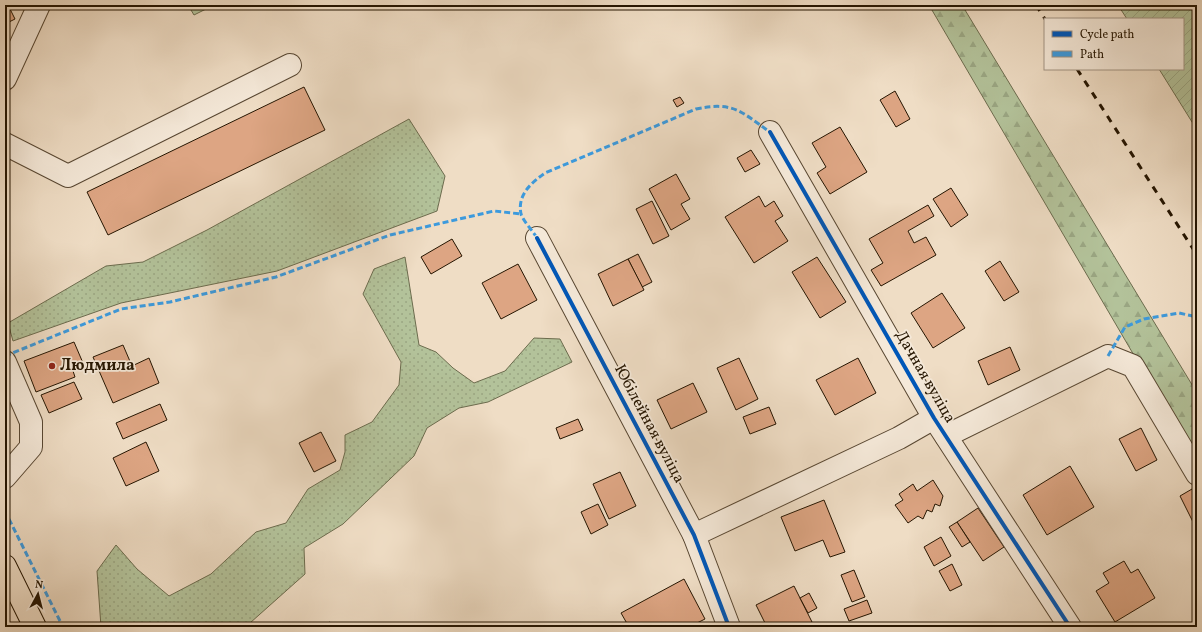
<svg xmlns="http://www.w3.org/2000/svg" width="1202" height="632" font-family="Vollkorn,serif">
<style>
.grass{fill:url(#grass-dots);stroke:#6c6c4e}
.forest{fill:url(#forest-firs);stroke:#6c6c4e}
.park{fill:#b3c29a;stroke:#6c6c4e}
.garden{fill:url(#garden-furrows);stroke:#6c6c4e}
.building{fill:#dda583;stroke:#251501}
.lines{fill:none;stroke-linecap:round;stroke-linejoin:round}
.minor-casing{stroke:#584732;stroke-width:24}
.major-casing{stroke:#251501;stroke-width:24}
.minor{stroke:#f5e9d9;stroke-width:22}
.major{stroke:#efddc5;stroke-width:22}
.rail{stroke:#251501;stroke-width:3;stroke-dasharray:7 7;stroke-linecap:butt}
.quiet{stroke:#3c9add;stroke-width:3;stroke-dasharray:6 3;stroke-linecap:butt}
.cycleway-casing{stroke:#f5e9d9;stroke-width:6}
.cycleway{stroke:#0057b8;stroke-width:4}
.poi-dot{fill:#8f2418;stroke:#f5e9d9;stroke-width:1.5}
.labels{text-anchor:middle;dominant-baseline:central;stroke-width:3.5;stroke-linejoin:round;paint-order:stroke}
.poi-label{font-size:16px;font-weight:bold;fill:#251501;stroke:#f5e9d9;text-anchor:start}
.street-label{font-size:16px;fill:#251501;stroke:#f5e9d9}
</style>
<defs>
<pattern id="grass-dots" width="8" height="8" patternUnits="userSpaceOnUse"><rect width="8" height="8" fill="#b3c29a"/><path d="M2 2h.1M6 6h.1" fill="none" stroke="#9aa683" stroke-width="1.8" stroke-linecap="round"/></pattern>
<pattern id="forest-firs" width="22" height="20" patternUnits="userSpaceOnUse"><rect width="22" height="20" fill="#b3c29a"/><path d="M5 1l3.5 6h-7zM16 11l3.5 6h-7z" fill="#9aa683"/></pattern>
<pattern id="garden-furrows" width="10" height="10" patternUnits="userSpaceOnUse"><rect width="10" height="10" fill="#b3c29a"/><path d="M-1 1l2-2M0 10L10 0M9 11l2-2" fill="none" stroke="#9aa683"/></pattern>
</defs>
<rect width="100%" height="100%" fill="#efddc5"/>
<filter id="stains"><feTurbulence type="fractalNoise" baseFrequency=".005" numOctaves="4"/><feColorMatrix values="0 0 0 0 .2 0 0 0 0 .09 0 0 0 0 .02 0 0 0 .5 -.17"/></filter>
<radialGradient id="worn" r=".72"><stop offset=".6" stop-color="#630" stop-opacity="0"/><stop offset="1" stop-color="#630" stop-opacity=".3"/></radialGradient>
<!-- grass -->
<g class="grass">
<path d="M409,119l36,57 -8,35 -160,60 -156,32 -108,38 -5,-18 98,-57 37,-4 64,-32z"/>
<path d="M405,257l14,88 17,7 17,16 21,15 31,-12 29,-33 26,1 12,23 -84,40 -29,6 -32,20 -13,28 -71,68 -39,24 1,26 -55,49 -10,4h-139l-4,-56 19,-26 21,24 32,27 42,-22 45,-42 30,-9 22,-34 32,-19 5,-18v-17l27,-13 27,-37 2,-23 -38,-68 11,-25z"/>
</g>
<!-- forest -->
<path class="forest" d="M929,5h33l235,388v70z"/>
<!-- park -->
<path class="park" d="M188,5h26l-20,10z"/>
<!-- garden -->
<path class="garden" d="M1118,5h79v125l-38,-61h24v-50h-56z"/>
<!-- building -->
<g class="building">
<path d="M5,5h3l7,14 -10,5z"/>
<path d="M304,87l21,43 -217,105 -21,-43z"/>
<path d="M895,91l15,28 -14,8 -16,-27z"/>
<path d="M680,97l4,6 -7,4 -4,-7z"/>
<path d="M840,127l27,45 -37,22 -13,-21 9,-6 -14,-24z"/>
<path d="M751,150l9,14 -15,8 -8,-14z"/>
<path d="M676,174l14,25 -9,5 9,15 -19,11 -22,-41z"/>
<path d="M951,188l17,27 -17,12 -18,-28z"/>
<path d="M759,196l6,11 9,-6 9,15 -8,5 13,20 -34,22 -29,-46z"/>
<path d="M652,201l17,35 -16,8 -17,-35z"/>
<path d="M928,205l6,11 -26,15 6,12 12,-6 10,18 -55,31 -10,-16 12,-7 -14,-24z"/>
<path d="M452,239l10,17 -31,18 -10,-17z"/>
<path d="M638,254l14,28 -10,5 -14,-28z"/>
<path d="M817,257l29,45 -26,16 -28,-46z"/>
<path d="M628,259l16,31 -31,16 -15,-32z"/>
<path d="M1000,261l19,31 -15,9 -19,-30z"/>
<path d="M518,264l19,36 -36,19 -19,-36z"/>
<path d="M942,293l23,35 -32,20 -22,-35z"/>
<path d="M74,342l9,21 -11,5 3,9 -39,15 -12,-31z"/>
<path d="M123,345l9,21 17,-8 10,25 -46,20 -20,-46z"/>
<path d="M1010,347l10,23 -32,15 -10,-24z"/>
<path d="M739,358l19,41 -22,11 -19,-42z"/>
<path d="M858,358l18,35 -41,22 -19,-35z"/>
<path d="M74,382l8,17 -33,14 -8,-18z"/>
<path d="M693,383l14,29 -36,17 -14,-29z"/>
<path d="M160,404l7,16 -44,19 -7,-16z"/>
<path d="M769,407l7,17 -26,10 -7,-17z"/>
<path d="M578,419l5,11 -23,9 -4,-11z"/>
<path d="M1141,428l16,32 -21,11 -17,-32z"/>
<path d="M321,432l15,29 -22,11 -15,-29z"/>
<path d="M146,442l13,29 -33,15 -13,-28z"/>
<path d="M1070,466l24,41 -47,28 -24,-40z"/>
<path d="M620,472l16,34 -27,13 -16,-35z"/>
<path d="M933,480l10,16 -3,10 -5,-2 -3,8 -5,-2 -4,9 -5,-3 -10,7 -13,-18 8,-5 -4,-6 14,-10 4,7z"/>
<path d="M1192,489l5,9v22l-4,2 -13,-26z"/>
<path d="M824,500l21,52 -15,5 -7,-17 -28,11 -14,-34z"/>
<path d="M598,504l10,21 -17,9 -10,-22z"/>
<path d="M978,508l26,39 -21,14 -26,-39z"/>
<path d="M957,522l13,20 -8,5 -13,-20z"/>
<path d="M941,537l10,19 -17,10 -10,-19z"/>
<path d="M1124,561l7,12 7,-4 17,29 -40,24 -19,-31 13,-8 -6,-10z"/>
<path d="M952,564l10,21 -12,6 -11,-20z"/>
<path d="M854,570l11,27 -13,5 -11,-27z"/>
<path d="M684,579l21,40 -16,8h-60l-8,-14z"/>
<path d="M794,586l18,36 -10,5h-35l-11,-22z"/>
<path d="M809,593l8,15 -9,5 -8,-15z"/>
<path d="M867,600l5,13 -23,8 -5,-12z"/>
<path d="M330,622l3,5h-13z"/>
</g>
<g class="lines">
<!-- minor casing -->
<g class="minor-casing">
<g id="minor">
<path d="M5,79l34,-74"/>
<path d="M770,132l164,286 136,209"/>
<path d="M5,144l63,32 222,-111"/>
<path d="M537,238l157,297 35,92"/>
<path d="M5,362l26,60v25l-26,30"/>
<path d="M946,436l162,-80 25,10 64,108"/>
<path d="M694,535l205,-97 35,-20"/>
</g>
</g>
<!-- major casing -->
<g class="major-casing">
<path id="major" d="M5,566l30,61"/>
</g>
<!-- minor -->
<use href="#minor" class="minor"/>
<!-- major -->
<use href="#major" class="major"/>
<!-- rail -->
<g class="rail">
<path d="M1036,5l9,14"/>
<path d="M1077,69l120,186"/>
</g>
<!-- quiet -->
<g class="quiet">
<path d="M537,238c-4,-7 -14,-17 -16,-24 -4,-19 10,-31 24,-41l151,-64c38,-8 45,3 74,23"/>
<path d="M5,356l116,-47 49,-7 106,-25 114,-42 104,-24 27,3"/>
<path d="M1108,356l17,-29 19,-8 35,-6 18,4"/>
<path d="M5,511l58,116"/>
</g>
<!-- cycleway casing -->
<g class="cycleway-casing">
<g id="cycleway">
<path d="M770,132l164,286 136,209"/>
<path d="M537,238l157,297 35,92"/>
</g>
</g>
<!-- cycleway -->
<use href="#cycleway" class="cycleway"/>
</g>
<!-- markers -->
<circle class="poi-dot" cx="52" cy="366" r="4"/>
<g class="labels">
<!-- poi labels -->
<g class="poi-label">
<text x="60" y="366">Людмила</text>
</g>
<!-- street labels -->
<g class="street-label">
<text transform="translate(925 377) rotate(60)">Дачная вуліца</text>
<text transform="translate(649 424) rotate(62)">Юбілейная вуліца</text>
</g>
</g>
<!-- margin -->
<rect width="1202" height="632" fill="none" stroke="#efddc5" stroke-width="20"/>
<rect x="6" y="6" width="1190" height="620" fill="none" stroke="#251501" stroke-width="2"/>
<rect x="10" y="10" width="1182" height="612" fill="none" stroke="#251501"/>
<!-- legend -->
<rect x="1044" y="18" width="140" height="52" fill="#f5e9d9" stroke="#a29483"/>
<rect x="1052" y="31" width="20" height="6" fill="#0057b8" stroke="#a29483"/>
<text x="1080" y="38" font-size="12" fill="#251501">Cycle path</text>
<rect x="1052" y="51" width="20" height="6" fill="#3c9add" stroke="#a29483"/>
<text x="1080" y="58" font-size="12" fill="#251501">Path</text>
<!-- north arrow -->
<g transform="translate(38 594) rotate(7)" stroke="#f5e9d9" stroke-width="3" paint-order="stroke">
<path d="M0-3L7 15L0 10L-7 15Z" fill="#251501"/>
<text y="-6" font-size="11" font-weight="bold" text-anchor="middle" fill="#251501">N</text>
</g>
<rect width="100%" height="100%" filter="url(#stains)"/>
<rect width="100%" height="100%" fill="url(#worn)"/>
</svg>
